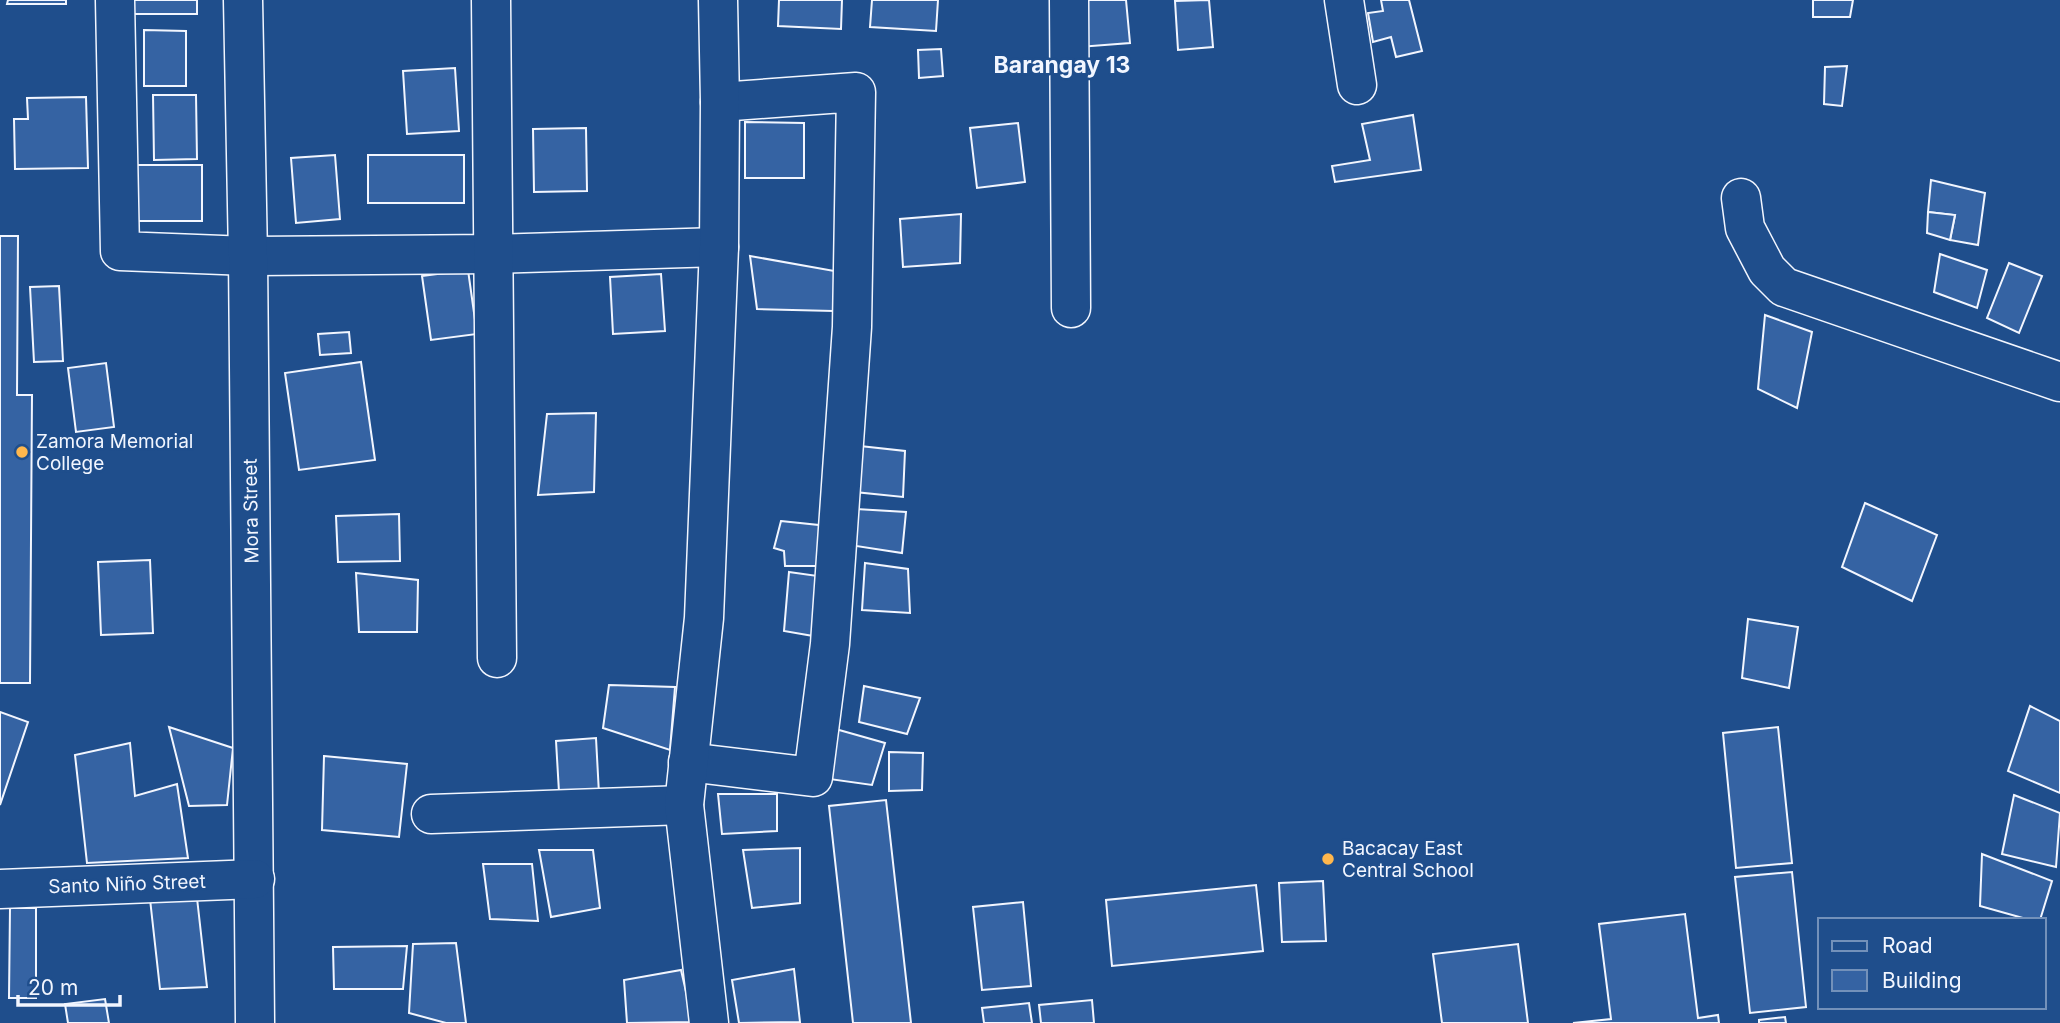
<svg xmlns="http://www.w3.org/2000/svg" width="2060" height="1023" font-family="Inter,sans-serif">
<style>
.building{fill:#3563a3;stroke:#f2f6ff;stroke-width:2}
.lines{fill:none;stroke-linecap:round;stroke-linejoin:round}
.minor-casing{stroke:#f2f6ff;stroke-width:41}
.minor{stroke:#1f4e8c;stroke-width:38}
.poi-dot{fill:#ffb74d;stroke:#1f4e8c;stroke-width:2.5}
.labels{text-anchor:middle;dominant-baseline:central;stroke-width:5;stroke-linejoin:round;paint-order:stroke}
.poi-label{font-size:19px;fill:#f2f6ff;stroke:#1f4e8c;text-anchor:start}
.street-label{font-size:19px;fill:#f2f6ff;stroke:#1f4e8c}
.quarter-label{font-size:23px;font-weight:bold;fill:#f2f6ff;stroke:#1f4e8c}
</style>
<rect width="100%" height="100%" fill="#1f4e8c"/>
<!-- building -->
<g class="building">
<path d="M8,0h58v4h-59z"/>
<rect x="132" y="0" width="65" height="14"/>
<path d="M779,0h63l-1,29 -63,-3z"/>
<path d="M872,0h66l-2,31 -66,-4z"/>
<path d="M1075,0h51l4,43 -51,4z"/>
<path d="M1209,0l4,47 -35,3 -3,-49z"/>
<path d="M1381,0h28l13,51 -26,6 -5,-20 -18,5 -5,-29 15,-2z"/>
<path d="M1813,0h40l-3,17h-37z"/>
<path d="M144,30l42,1v55h-42z"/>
<path d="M941,49l2,27 -24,2 -1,-28z"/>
<path d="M1847,66l-5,40 -18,-2 1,-37z"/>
<path d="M455,68l4,63 -52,3 -4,-63z"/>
<path d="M153,95h43l1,64 -43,1z"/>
<path d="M86,97l2,71 -73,1 -1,-50h14l-1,-21z"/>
<path d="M1413,115l8,55 -86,12 -3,-16 38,-6 -8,-36z"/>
<path d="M745,122l59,1v55h-59z"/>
<path d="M1018,123l7,59 -48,6 -7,-60z"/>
<path d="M586,128l1,63 -53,1 -1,-63z"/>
<path d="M335,155l5,64 -44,4 -5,-65z"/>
<rect x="368" y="155" width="96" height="48"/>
<rect x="127" y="165" width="75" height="56"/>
<path d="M1931,180l54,13 -7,52 -28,-5 5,-25 -27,-3z"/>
<path d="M1928,212l27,3 -5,25 -23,-7z"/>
<path d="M961,214l-1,49 -57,4 -3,-48z"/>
<path d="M0,236h18l-1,159h15l-2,288h-30z"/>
<path d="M1940,254l47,16 -10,38 -43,-16z"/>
<path d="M750,256l90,16 -7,39 -76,-2z"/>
<path d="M2009,263l33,13 -23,57 -32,-15z"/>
<path d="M468,270l9,64 -46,6 -9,-64z"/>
<path d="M661,274l4,57 -52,3 -3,-57z"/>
<path d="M59,286l4,75 -29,1 -4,-75z"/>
<path d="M1765,315l47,17 -15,76 -39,-19z"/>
<path d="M349,332l2,21 -31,2 -2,-21z"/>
<path d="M361,362l14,98 -76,10 -14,-97z"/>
<path d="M106,363l8,64 -38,5 -8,-64z"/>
<path d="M596,413l-2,79 -56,3 9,-81z"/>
<path d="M860,446l45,5 -2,46 -48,-5z"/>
<path d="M1865,503l72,32 -25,66 -70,-34z"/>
<path d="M856,509l50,3 -4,41 -46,-7z"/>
<path d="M399,514l1,47 -62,1 -2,-46z"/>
<path d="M781,521l47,5 2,40h-45l-1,-15 -10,-3z"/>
<path d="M150,560l3,73 -52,2 -3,-73z"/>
<path d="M865,563l43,6 2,44 -48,-3z"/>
<path d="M789,572l36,5 -6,60 -35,-6z"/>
<path d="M356,573l62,7 -1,52h-58z"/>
<path d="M1748,619l50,8 -9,61 -47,-10z"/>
<path d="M609,685l66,2 -5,63 -67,-22z"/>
<path d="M864,686l56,12 -13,36 -48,-12z"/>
<path d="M2030,706l30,15v72l-52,-22z"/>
<path d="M0,712l28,10 -28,83z"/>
<path d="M825,726l60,17 -13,42 -50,-7z"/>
<path d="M169,727l64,21 -6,57 -38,1z"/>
<path d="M1778,727l14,136 -56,5 -13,-135z"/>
<path d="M596,738l3,56 -40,-2 -3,-51z"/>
<path d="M130,743l5,53 42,-12 11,74 -101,5 -12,-108z"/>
<path d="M889,752l34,1 -1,37 -33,1z"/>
<path d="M324,756l83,8 -8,73 -77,-7z"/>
<path d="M718,794h59v37l-55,3z"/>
<path d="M2014,795l46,18 -4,54 -54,-13z"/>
<path d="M886,800l25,223h-58l-24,-217z"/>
<path d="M800,848v55l-48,5 -9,-58z"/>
<path d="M539,850h54l7,58 -49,9z"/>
<path d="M1982,854l70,27 -12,39h-10l-50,-14z"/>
<path d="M483,864h49l6,57 -48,-2z"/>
<path d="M1792,872l14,135 -56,6 -15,-136z"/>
<path d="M1323,881l3,60 -44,1 -3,-59z"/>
<path d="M1256,885l7,66 -151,15 -6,-66z"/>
<path d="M197,898l10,89 -47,2 -10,-90z"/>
<path d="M1023,902l8,84 -49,4 -9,-83z"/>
<path d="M10,908h26v90h-27z"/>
<path d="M1685,914l13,104 20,-3 1,8h-146l38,-4 -12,-95z"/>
<path d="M456,943l10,80h-20l-37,-10 4,-69z"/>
<path d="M1518,944l10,79h-86l-9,-69z"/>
<path d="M407,946l-4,43h-69l-1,-42z"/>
<path d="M794,969l6,53 -61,1 -7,-43z"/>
<path d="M681,970l12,52 -66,1 -3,-43z"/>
<path d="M105,999l4,24h-41l-3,-19z"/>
<path d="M1092,1000l2,23h-53l-2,-18z"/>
<path d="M1029,1003l3,20h-48l-2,-15z"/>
<path d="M1785,1017l1,6h-27v-3z"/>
</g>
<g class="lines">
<!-- minor casing -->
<g class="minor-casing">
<g id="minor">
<path d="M115,0l5,251 128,5 245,-2 226,-7"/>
<path d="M243,0l5,256 7,767"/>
<path d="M491,0l6,658"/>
<path d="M1069,0l2,308"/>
<path d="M1344,0l13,85"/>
<path d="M1741,198l4,30 22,42 17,17 276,95"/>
<path d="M688,762l125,15 17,-133 22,-317 4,-235 -136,10"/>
<path d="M431,814l253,-9"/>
<path d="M0,889l255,-10"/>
<path d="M709,1023l-25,-218 20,-187 15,-371 1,-145 -2,-102"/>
</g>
</g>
<!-- minor -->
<use href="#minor" class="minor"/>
</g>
<!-- markers -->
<g class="poi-dot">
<circle cx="22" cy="452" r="7"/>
<circle cx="1328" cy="859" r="7"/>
</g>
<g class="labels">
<!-- poi labels -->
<g class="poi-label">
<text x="36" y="441">Zamora Memorial<tspan x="36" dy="22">College</tspan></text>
<text x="1342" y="848">Bacacay East<tspan x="1342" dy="22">Central School</tspan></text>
</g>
<!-- street labels -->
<g class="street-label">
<text transform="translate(251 511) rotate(-91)">Mora Street</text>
<text transform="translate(127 884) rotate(-2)">Santo Niño Street</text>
</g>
<!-- quarter labels -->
<g class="quarter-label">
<text x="1062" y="65">Barangay 13</text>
</g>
</g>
<!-- legend -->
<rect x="1818" y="918" width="228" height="91" fill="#1f4e8c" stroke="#7391ba" stroke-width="2"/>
<rect x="1832" y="941" width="35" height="10" fill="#1f4e8c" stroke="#7391ba" stroke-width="2"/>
<text x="1882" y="953" font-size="21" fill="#f2f6ff">Road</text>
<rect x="1832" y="970" width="35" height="21" fill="#3563a3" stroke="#7391ba" stroke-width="2"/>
<text x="1882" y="988" font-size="21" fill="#f2f6ff">Building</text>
<!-- scale -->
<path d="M18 995v10h102v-10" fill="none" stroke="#f2f6ff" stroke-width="3.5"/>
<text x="28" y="995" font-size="21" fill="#f2f6ff" stroke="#1f4e8c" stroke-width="5" paint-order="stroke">20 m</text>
</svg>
